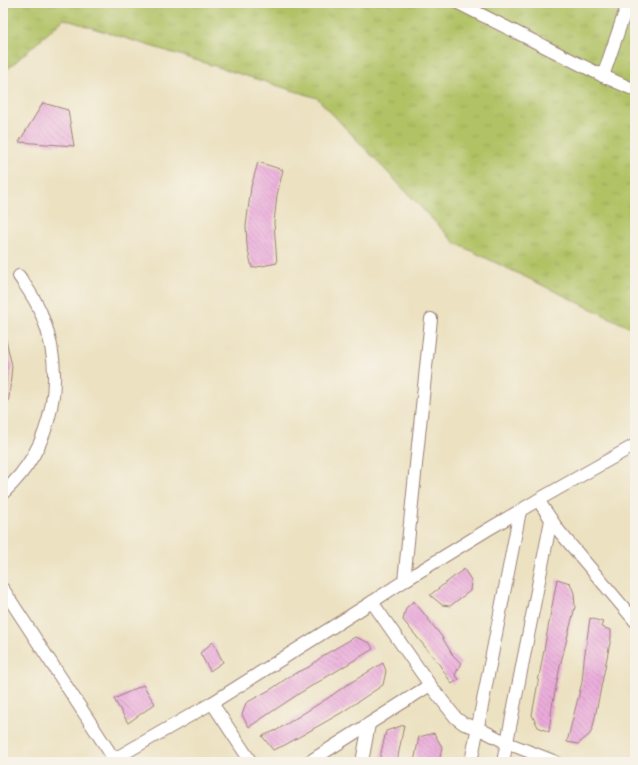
<svg xmlns="http://www.w3.org/2000/svg" width="638" height="765" font-family="'Comic Neue',sans-serif">
<style>
.grass{fill:url(#grass-tufts);stroke:#7e7048}
.building{fill:url(#building-back-hatch)}
.lines{fill:none;stroke-linecap:round;stroke-linejoin:round}
.street-casing{stroke:#9b8076;stroke-width:14}
.street{stroke:#fff;stroke-width:12}
</style>
<defs>
<pattern id="grass-tufts" width="24" height="20" patternUnits="userSpaceOnUse"><rect width="24" height="20" fill="#b1c265"/><path d="M3 7l-1-3M5 7V3M7 7l1-3M15 17l-1-3M17 17v-4M19 17l1-3" fill="none" stroke="#9aa658"/></pattern>
<pattern id="building-back-hatch" width="6" height="6" patternUnits="userSpaceOnUse"><rect width="6" height="6" fill="#ebabdb"/><path d="M-1 5l2 2M0 0l6 6M5-1l2 2" fill="none" stroke="#c08bb2"/></pattern>
</defs>
<rect width="100%" height="100%" fill="#f7f3e8"/>
<filter id="ink" filterUnits="userSpaceOnUse"><feTurbulence type="fractalNoise" baseFrequency=".025" numOctaves="2"/><feDisplacementMap in="SourceGraphic" scale="8" xChannelSelector="R" yChannelSelector="G"/><feConvolveMatrix kernelMatrix="1 2 1 2 8 2 1 2 1" color-interpolation-filters="sRGB"/></filter>
<filter id="wash" filterUnits="userSpaceOnUse"><feTurbulence type="fractalNoise" baseFrequency=".012" numOctaves="4" result="noise"/><feDisplacementMap in="SourceGraphic" scale="16" xChannelSelector="R" yChannelSelector="G"/><feGaussianBlur stdDeviation="0.9" result="paint"/><feColorMatrix in="noise" values="0 0 0 0 0 0 0 0 0 0 0 0 0 0 0 0 0 1.4 0 .05"/><feComposite in="paint" operator="in"/></filter>
<g filter="url(#wash)">
<rect width="100%" height="100%" fill="#ece2c2"/>
<!-- grass -->
<path class="grass" d="M3,3h632v327l-180,-87 -138,-145 -253,-79 -61,54z"/>
<g id="blocks">
<!-- building -->
<g class="building">
<path d="M43,103l25,7 6,36 -55,-4z"/>
<path d="M258,162l25,8 -6,25 -3,28 3,40 -25,5 -5,-22 -1,-20 5,-39z"/>
<path d="M3,327l9,39 -3,32 -6,16z"/>
<path d="M464,569l7,11 -1,11 -20,15 -8,-1 -12,-10z"/>
<path d="M557,579l13,4 4,10 1,14 -15,59 -8,41 -3,25 -11,-5 -6,-12z"/>
<path d="M414,601l28,36 10,17 9,9 -6,12 4,4 -7,5 -13,-20 -36,-44 3,-12z"/>
<path d="M590,618l13,4 -2,5 10,3v8l-18,89 -3,7 -12,10 -11,-2 15,-60 2,-22z"/>
<path d="M355,637l15,6 3,6 -73,44 -51,34 -7,-12 4,-12 27,-15 17,-12 19,-9 15,-12z"/>
<path d="M213,642l10,20 -13,9 -10,-18z"/>
<path d="M383,663l3,8 -3,14 -42,28 -56,32 -12,5 -11,-14 15,-6 51,-32 17,-12z"/>
<path d="M143,685l12,19 -27,19 -14,-24z"/>
<path d="M404,725l-7,37h-18l7,-31z"/>
<path d="M434,733l8,14 -3,15h-25l5,-25z"/>
</g>
</g>
</g>
<g filter="url(#ink)">
<use href="#blocks" fill-opacity="0" stroke="#9b8076" stroke-width="1"/>
<g class="lines">
<!-- street casing -->
<g class="street-casing">
<g id="street">
<path d="M458,3l145,73 32,14"/>
<path d="M603,76l25,-73"/>
<path d="M3,493c51,-47 64,-117 38,-180 -5,-13 -14,-25 -22,-37"/>
<path d="M538,500l21,31 76,90"/>
<path d="M404,581l27,-262"/>
<path d="M3,589l111,170"/>
<path d="M372,602l58,83 26,33 8,6 14,4 29,15 49,19"/>
<path d="M212,703l39,59"/>
<path d="M109,762l103,-59 160,-101 32,-21 83,-51 51,-30 97,-55"/>
<path d="M309,762l121,-77"/>
<path d="M362,762l7,-38"/>
<path d="M471,762l49,-251"/>
<path d="M503,762l48,-242"/>
</g>
</g>
<!-- street -->
<use href="#street" class="street"/>
</g>
</g>
<!-- margin -->
<rect width="638" height="765" fill="none" stroke="#f7f3e8" stroke-width="16"/>
</svg>
